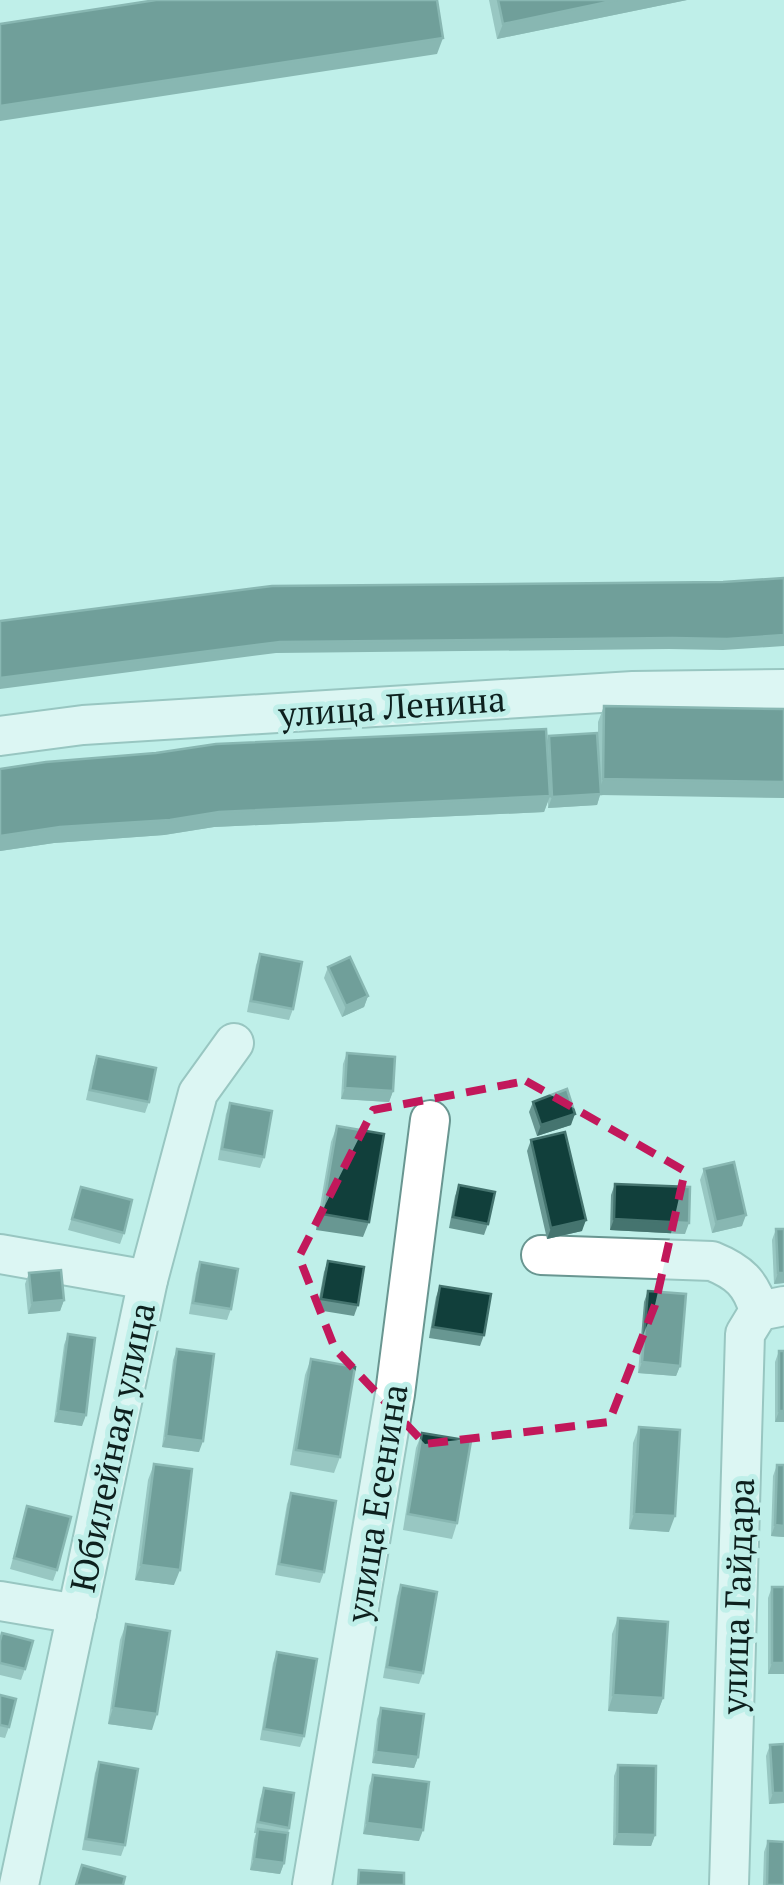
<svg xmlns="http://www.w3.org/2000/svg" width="784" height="1885" font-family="'PT Serif',serif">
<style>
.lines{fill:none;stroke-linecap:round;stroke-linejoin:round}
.minor-casing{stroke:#699691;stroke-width:42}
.minor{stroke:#fff;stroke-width:38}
.wall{fill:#689792}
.shaded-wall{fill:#45746f}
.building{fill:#113f3b;stroke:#45746f;stroke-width:2.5}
.marked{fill:none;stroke:#c2185b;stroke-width:8;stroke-dasharray:20 12;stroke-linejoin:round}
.labels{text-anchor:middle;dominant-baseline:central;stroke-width:10;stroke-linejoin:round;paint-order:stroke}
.street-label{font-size:35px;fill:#0d201e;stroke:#bfefe9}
</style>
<rect width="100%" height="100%" fill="#bfefe9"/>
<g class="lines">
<!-- minor casing -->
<g class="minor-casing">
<g id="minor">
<path d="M0,736l83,-11 550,-34 151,-2"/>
<path d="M0,1254l148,26"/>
<path d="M541,1255l171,6c27,11 39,22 47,50"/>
<path d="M0,1601l77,13"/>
<path d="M19,1885l129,-605 50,-187 36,-50"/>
<path d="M312,1885l83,-491 35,-274"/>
<path d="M729,1885l16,-551 14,-23 25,-5"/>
</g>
</g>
<!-- minor -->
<use href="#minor" class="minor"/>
</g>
<!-- wall -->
<g class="wall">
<path d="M489,0h198l-190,39z"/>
<path d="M604,706l180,3 -184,86 -3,10 -49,3v-7l-4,11 -330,15 -50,8 -110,8 -54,8v-82l547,-28 2,-5 49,16v-30z"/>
<path d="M260,954l33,55 -4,11 -42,-8 9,-47z"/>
<path d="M328,967l40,29 -4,11 -22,10 -18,-39z"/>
<path d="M347,1053l46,38 -4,11 -48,-3 2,-35z"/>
<path d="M97,1056l52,46 -4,11 -59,-13 7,-33z"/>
<path d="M533,1102l38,23 -34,11 -8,-24z"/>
<path d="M230,1103l34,54 -4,11 -42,-8 8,-46z"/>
<path d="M337,1126l32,96 -6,15 -47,-7 15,-88z"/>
<path d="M531,1140l51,91 -35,8 -20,-88z"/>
<path d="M704,1169l38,57 -30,7 -12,-53z"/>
<path d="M615,1184l70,50 -75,-4 1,-35z"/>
<path d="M459,1185l29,39 -4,11 -35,-7 6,-32z"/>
<path d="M81,1187l43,46 -4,11 -52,-14z"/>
<path d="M776,1229l8,54 -10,1 -2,-44z"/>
<path d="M328,1261l30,44 -4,11 -37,-6 7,-38z"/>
<path d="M200,1262l31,47 -4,11 -38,-6 7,-41z"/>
<path d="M29,1273l35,27 -4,11 -32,3 -3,-30z"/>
<path d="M440,1286l44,49 -4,11 -51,-8 7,-41z"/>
<path d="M648,1291l32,75 -4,10 -38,-3 6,-71z"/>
<path d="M68,1334l14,92 -28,-4 10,-77z"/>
<path d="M177,1349l22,103 -37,-5 11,-87z"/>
<path d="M779,1351l5,71h-9v-60z"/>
<path d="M311,1359l29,98 -6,16 -44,-8 15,-90z"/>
<path d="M639,1427l30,105 -40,-3 4,-86z"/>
<path d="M422,1433l35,90 -5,16 -49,-9 13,-82z"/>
<path d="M154,1464l20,121 -39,-5 13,-100z"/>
<path d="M777,1465l7,72 -13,-1 2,-60z"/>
<path d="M291,1493l33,79 -4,11 -45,-8 12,-71z"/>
<path d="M27,1506l30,64 -4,11 -43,-12z"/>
<path d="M401,1585l22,88 -4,11 -36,-6 14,-82z"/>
<path d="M772,1587l12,87h-16v-76z"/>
<path d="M618,1618l45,80 -6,16 -49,-3 4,-77z"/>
<path d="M126,1624l26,106 -44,-6 12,-84z"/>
<path d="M0,1638l25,31 -4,11 -21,-5z"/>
<path d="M277,1652l27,84 -4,11 -40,-7 13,-77z"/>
<path d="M0,1695l9,32 -4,11 -5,-1z"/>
<path d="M381,1708l37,49 -4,11 -42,-5 5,-44z"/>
<path d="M770,1745l14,58 -15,1 -3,-48z"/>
<path d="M99,1762l26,83 -4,11 -39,-6 13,-77z"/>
<path d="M618,1765l37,70 -4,11 -38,-1 1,-69z"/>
<path d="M373,1775l46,66 -56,-7 6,-48z"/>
<path d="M264,1788l25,40 -5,35 -4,11 -30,-4 4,-30 2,-7h-2l6,-34z"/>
<path d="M768,1841l16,44h-21l1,-33z"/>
</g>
<!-- shaded-wall -->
<g class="shaded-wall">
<path d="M617,0h70l-190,39 6,-15z"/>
<path d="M443,38l-6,16 -437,67v-15z"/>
<path d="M784,635v11l-61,4 -54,-1 -393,4 -276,36v-11l280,-36z"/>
<path d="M603,779l181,3v16l-184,-3 -3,10 -49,3 4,-11 46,-3z"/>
<path d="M550,796l-6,16 -330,15 -50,8 -110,8 -54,8v-15l60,-9 159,-15z"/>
<path d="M368,996l-4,11 -22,10 4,-11z"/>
<path d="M345,1088l48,3 -4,11 -48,-3z"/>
<path d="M575,1114l-4,11 -34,11 4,-11z"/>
<path d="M746,1215l-4,11 -30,7 4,-11z"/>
<path d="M614,1219l75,4 -4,11 -75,-4z"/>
<path d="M586,1220l-4,11 -35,8 4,-11z"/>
<path d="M778,1273h6v10l-10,1z"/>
<path d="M64,1300l-4,11 -32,3 4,-11z"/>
<path d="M642,1362l38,4 -4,10 -38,-3z"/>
<path d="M58,1411l28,4 -4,11 -28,-4z"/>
<path d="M779,1411h5v11h-9z"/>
<path d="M166,1436l37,5 -4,11 -37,-5z"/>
<path d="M634,1514l41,2 -6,16 -40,-3z"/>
<path d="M775,1525l9,1v11l-13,-1z"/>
<path d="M141,1565l39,5 -6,15 -39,-5z"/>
<path d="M772,1663h12v11h-16z"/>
<path d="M613,1695l50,3 -6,16 -49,-3z"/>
<path d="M113,1708l44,6 -5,16 -44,-6z"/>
<path d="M376,1752l42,5 -4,11 -42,-5z"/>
<path d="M773,1793h11v10l-15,1z"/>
<path d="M367,1823l56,7 -4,11 -56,-7z"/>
<path d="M617,1834l38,1 -4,11 -38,-1z"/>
<path d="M254,1859l30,4 -4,11 -30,-4z"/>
</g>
<!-- building -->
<g class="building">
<path d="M156,0h281l6,38 -443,68v-82z"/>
<path d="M498,0h119l-114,24z"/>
<path d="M784,578v57l-57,4 -54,-1 -393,4 -280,36v-57l272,-35 451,-4z"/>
<path d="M604,706l180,3v73l-181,-3z"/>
<path d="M546,729l4,67 -331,16 -49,8 -110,7 -60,9v-67l46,-7 110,-9 60,-9z"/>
<path d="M597,733l4,61 -49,3 -3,-61z"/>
<path d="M260,954l42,8 -9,47 -42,-8z"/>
<path d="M350,957l18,39 -22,10 -18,-39z"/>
<path d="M347,1053l48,4 -2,34 -48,-3z"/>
<path d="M97,1056l59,12 -7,34 -59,-12z"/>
<path d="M567,1089l8,25 -34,11 -8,-23z"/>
<path d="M230,1103l42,8 -8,46 -42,-8z"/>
<path d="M337,1126l47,8 -15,88 -47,-8z"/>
<path d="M565,1132l21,88 -35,8 -20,-88z"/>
<path d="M734,1162l12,53 -30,7 -12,-53z"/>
<path d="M615,1184l75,3 -1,36 -75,-4z"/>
<path d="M459,1185l36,7 -7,32 -35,-7z"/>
<path d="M81,1187l51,13 -8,33 -52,-14z"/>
<path d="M776,1229h8v44h-6z"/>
<path d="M328,1261l36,6 -6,38 -37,-6z"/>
<path d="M200,1262l38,7 -7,40 -38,-6z"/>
<path d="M61,1270l3,30 -32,3 -3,-30z"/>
<path d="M440,1286l51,8 -7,41 -51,-8z"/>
<path d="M648,1291l38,3 -6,72 -38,-4z"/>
<path d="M68,1334l27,4 -9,77 -28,-4z"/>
<path d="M177,1349l37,5 -11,87 -37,-5z"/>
<rect x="779" y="1351" width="5" height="60"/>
<path d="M311,1359l44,8 -15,90 -44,-7z"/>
<path d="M639,1427l41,3 -5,86 -41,-2z"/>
<path d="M422,1433l49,8 -14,82 -49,-9z"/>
<path d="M154,1464l38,5 -12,101 -39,-5z"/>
<path d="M777,1465h7v61l-9,-1z"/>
<path d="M291,1493l45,8 -12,71 -45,-8z"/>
<path d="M27,1506l44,11 -14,53 -43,-12z"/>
<path d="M401,1585l36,7 -14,81 -36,-6z"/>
<rect x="772" y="1587" width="12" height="76"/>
<path d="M618,1618l50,4 -5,76 -50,-3z"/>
<path d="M126,1624l44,7 -13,83 -44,-6z"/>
<path d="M2,1633l31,8 -8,28 -25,-6v-22z"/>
<path d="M277,1652l40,7 -13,77 -40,-7z"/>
<path d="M0,1695l16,4 -7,28 -9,-2z"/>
<path d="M381,1708l43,6 -6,43 -42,-5z"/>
<path d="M784,1744v49h-11l-3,-48z"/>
<path d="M99,1762l39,7 -13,76 -39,-6z"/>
<path d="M618,1765l38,1 -1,69 -38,-1z"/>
<path d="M373,1775l56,7 -6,48 -56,-7z"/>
<path d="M264,1788l30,5 -5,35 -31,-6z"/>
<path d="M258,1829l30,4 -4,30 -30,-4z"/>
<path d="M768,1841l16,1v43h-17z"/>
<path d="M82,1865l43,12 -2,8h-47z"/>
<path d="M359,1870l45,3v12h-46z"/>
</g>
<!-- marked area -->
<path d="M0 0H784V1885H0ZM526,1081l159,90 -30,134 -46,117 -184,22 -90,-95 -36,-92 74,-147z" fill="#bfefe9" fill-opacity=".55" fill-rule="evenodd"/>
<path class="marked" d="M526,1081l159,90 -30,134 -46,117 -184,22 -90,-95 -36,-92 74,-147z"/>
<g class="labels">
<!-- street labels -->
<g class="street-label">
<text transform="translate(392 706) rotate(-4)">улица Ленина</text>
<text transform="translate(112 1447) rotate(-78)">Юбилейная улица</text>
<text transform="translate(376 1503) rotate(-81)">улица Есенина</text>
<text transform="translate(737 1596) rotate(-88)">улица Гайдара</text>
</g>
</g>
</svg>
